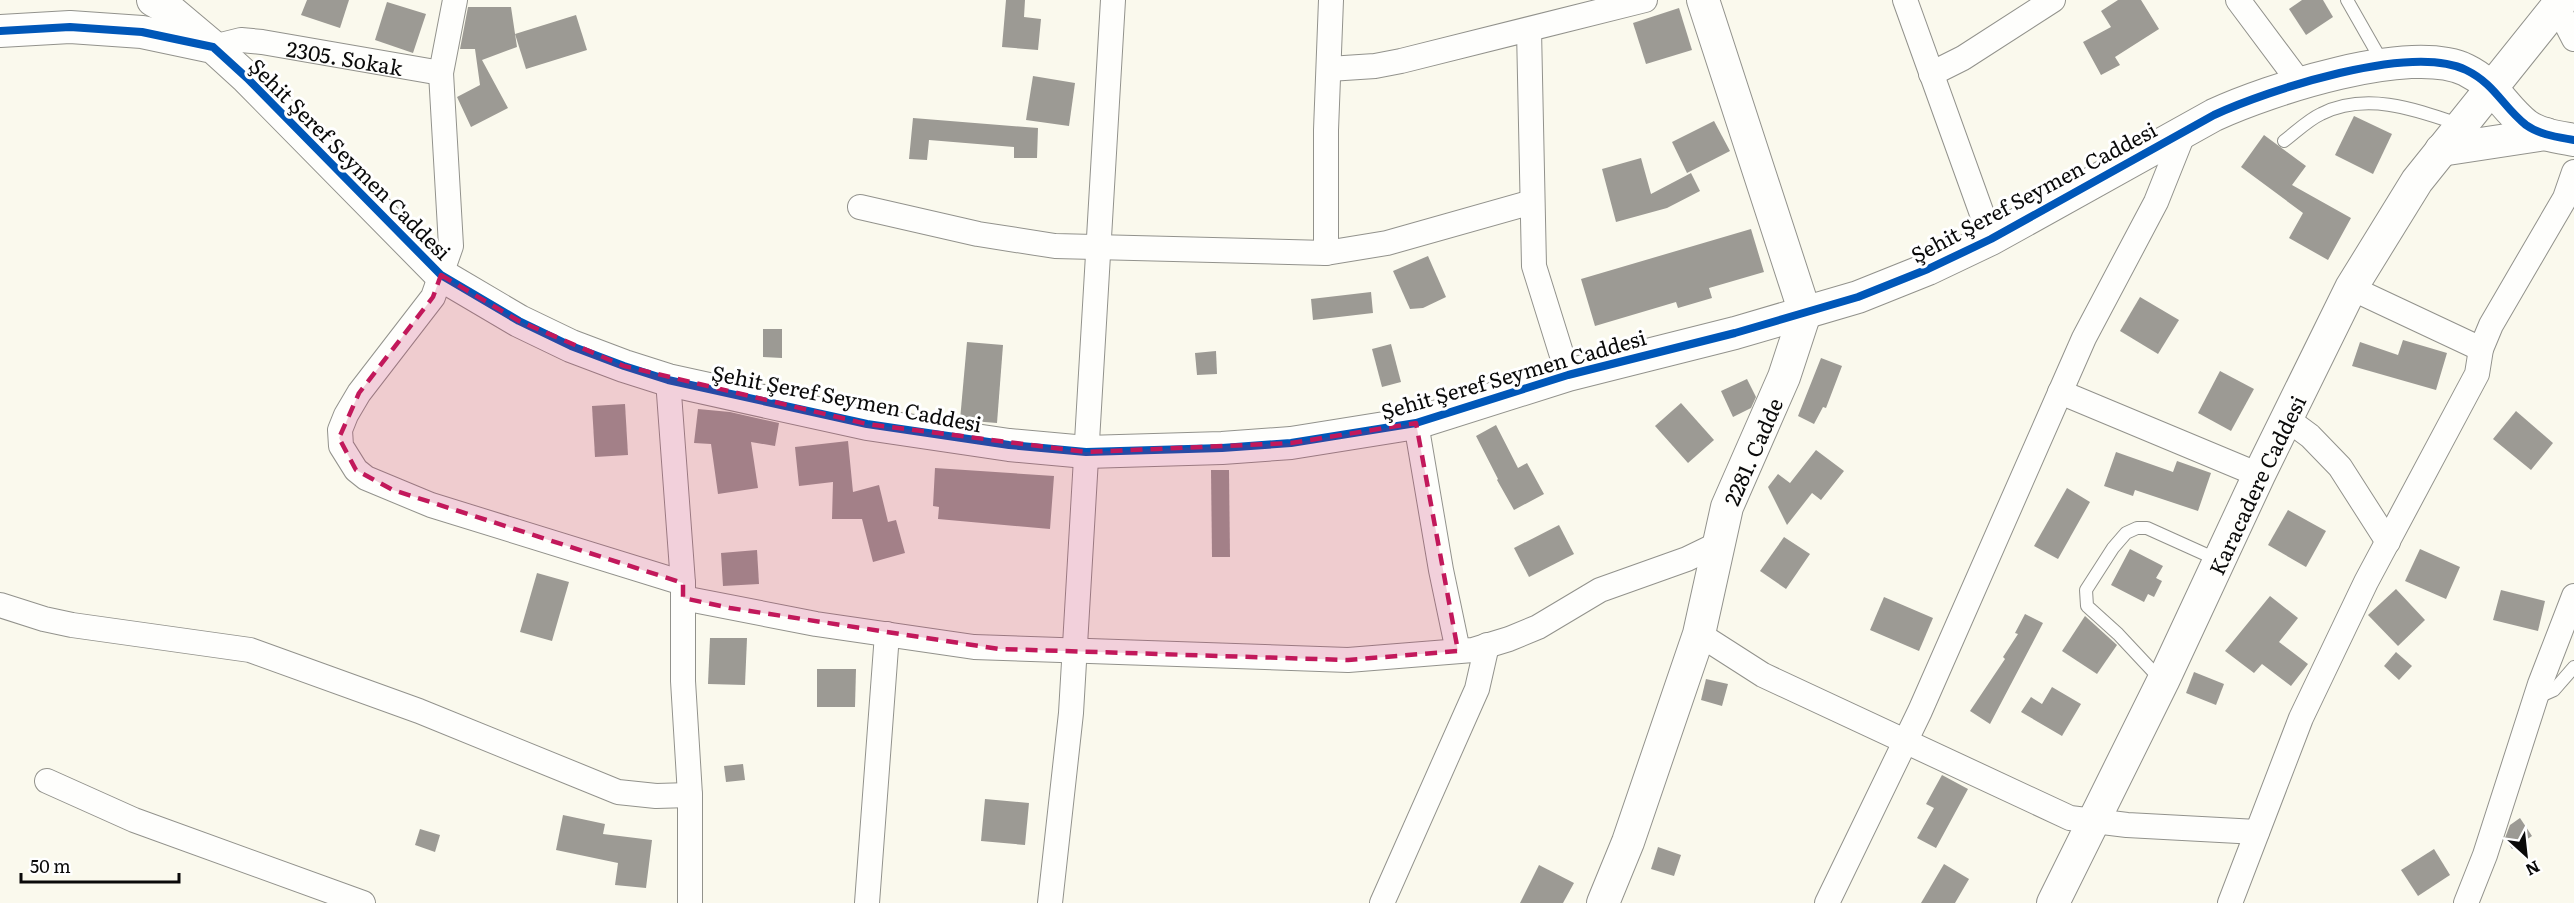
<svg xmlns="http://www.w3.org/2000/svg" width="2574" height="903" font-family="Literata,serif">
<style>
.building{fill:#9c9a94}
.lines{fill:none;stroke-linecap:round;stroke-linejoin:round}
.service-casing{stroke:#92928c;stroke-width:14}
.minor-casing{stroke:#92928c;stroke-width:26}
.tertiary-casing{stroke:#92928c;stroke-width:34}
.service{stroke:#fefefc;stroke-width:12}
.minor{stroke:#fefefc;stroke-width:24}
.tertiary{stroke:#fefefc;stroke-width:32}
.cycleway-casing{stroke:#fff;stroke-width:11}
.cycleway{stroke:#0057b8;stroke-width:8}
.marked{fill:#c2185b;fill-opacity:0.2;stroke:#c2185b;stroke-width:4.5;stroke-dasharray:12 8;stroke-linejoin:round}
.labels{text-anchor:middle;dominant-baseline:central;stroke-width:6;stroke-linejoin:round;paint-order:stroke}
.street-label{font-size:21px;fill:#0a0a0a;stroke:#fff}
</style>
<rect width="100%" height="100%" fill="#faf9ed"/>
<!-- building -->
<g class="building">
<path d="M307,0h42l-9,28 -39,-13z"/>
<path d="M1006,0h19l-1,17 17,2 -3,31 -36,-3z"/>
<path d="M2118,0h23l18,29 -44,28 5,8 -19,10 -18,-33 28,-15 -10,-16z"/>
<path d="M2302,0h21l10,17 -27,18 -17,-26z"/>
<path d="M387,2l39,12 -13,39 -38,-13z"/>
<path d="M468,7h43l6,40 -35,13 26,48 -37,19 -14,-30 23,-12 -5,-36h-15z"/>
<path d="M1679,8l13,42 -46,14 -13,-41z"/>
<path d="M576,15l11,35 -61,19 -11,-35z"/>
<path d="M1033,76l42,7 -6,43 -43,-6z"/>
<path d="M2354,116l38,18 -19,40 -38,-19z"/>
<path d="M913,118l125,10 -1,30h-23v-11l-85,-7 -2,20 -18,-1z"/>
<path d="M1714,121l16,30 -43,22 -15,-31z"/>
<path d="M2264,135l42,31 -14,19 59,33 -23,42 -39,-22 14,-25 -62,-46z"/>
<path d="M1641,158l10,36 40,-21 9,18 -33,17 -51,14 -14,-53z"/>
<path d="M1751,229l13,43 -55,16 3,10 -34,10 -2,-6 -81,24 -14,-47z"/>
<path d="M1428,256l18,41 -23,11 -13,1 -17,-38z"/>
<path d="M1371,292l2,21 -60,7 -2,-21z"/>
<path d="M2140,297l39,23 -21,34 -38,-23z"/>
<path d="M763,329h19v29l-19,-1z"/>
<path d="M2403,340l44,13 -11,37 -84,-24 8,-24 38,13z"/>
<path d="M967,342l36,3 -6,78 -37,-3z"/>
<path d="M1391,344l10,38 -19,5 -10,-38z"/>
<path d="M1216,351l1,23 -20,1 -2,-22z"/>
<path d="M1821,358l21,8 -16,42 -3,-1 -9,17 -16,-8z"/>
<path d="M2220,371l34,18 -23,42 -33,-18z"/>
<path d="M1747,379l9,18 -5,11 -18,9 -12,-26z"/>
<path d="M1681,403l33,37 -26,23 -33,-37z"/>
<path d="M625,404l3,51 -33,2 -3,-51z"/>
<path d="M698,409l32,3 49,11 -4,23 -24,-4 7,46 -40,6 -7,-50 -17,-1z"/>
<path d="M2516,411l37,32 -22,27 -38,-31z"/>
<path d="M1496,425l22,43 9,-5 17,31 -30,16 -17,-30 1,-1 -22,-43z"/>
<path d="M848,441l5,51 26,-7 9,37 8,-2 9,33 -32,9 -11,-43h-30l1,-37 -34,4 -4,-39z"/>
<path d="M1816,450l28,21 -23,29 -9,-7 -25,32 -19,-38 10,-13 12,9z"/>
<path d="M2116,452l57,20 4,-11 34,12 -13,38 -63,-21 -2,6 -29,-10z"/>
<path d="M935,468l119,8 -4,53 -112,-10 1,-12 -6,-1z"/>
<path d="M1211,470h18l1,87h-18z"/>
<path d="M2067,488l23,14 -32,57 -24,-13z"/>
<path d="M2288,510l38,21 -20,36 -38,-22z"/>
<path d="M1559,525l15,29 -45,23 -15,-29z"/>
<path d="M1784,537l26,17 -24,35 -26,-18z"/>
<path d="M2130,549l33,17 -7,12 6,3 -8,16 -6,-3 -4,8 -33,-17z"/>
<path d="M2420,549l40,18 -14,32 -41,-18z"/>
<path d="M757,550l2,34 -36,2 -2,-33z"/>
<path d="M537,573l32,9 -17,59 -32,-9z"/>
<path d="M2396,589l29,31 -27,26 -30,-31z"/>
<path d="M2501,590l44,11 -7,30 -45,-11z"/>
<path d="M2270,596l28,22 -19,24 29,22 -17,22 -29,-22 -8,9 -29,-22z"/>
<path d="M1884,597l49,21 -14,33 -49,-21z"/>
<path d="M2025,614l18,9 -53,101 -20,-13 35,-52 -2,-2 15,-23 -3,-1z"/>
<path d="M2085,616l32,29 -20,29 -35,-23z"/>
<path d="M710,638h37l-2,47 -37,-1z"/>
<path d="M2396,652l16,14 -13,14 -15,-14z"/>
<path d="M817,669h39l-1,38h-38z"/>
<path d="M2194,672l30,12 -8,21 -30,-12z"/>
<path d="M1706,679l22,5 -6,22 -21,-6z"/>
<path d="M2052,687l29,17 -19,32 -41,-24 10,-15 11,7z"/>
<path d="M743,764l2,16 -19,2 -2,-16z"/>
<path d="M1942,775l26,14 -32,59 -19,-10 17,-30 -8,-4z"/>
<path d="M985,799l44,4 -4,42 -44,-4z"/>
<path d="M563,815l42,9 -2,10 49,6 -6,48 -31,-3 3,-22 -62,-13z"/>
<path d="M2520,818l12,18 -20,13 -7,-11 5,-13z"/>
<path d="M420,829l20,6 -5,17 -20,-7z"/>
<path d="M1658,847l23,8 -7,21 -23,-7z"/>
<path d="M2434,849l16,26 -32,21 -17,-26z"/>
<path d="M1944,864l25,15 -14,24h-34z"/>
<path d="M1539,865l35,18 -11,20h-43z"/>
</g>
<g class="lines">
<!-- service casing -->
<g class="service-casing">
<g id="service">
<path d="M2347,0l37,65"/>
<path d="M2284,141c12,-9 24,-21 37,-27 46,-23 96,-4 140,11"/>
<path d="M2162,681l-44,-47 -31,-28 -1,-16 27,-42 13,-15 11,-5h10l71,32"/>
<path d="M2536,698l18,-8 20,-23"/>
</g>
</g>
<!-- minor casing -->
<g class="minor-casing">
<g id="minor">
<path d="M455,0l-14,73 10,173 -18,51 -74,96 -13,22 -6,15 1,16 15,24 10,8 65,27 252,78"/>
<path d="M1905,0l86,239"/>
<path d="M2238,0l62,83"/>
<path d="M2557,6l17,33"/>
<path d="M1529,30l5,236 34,109"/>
<path id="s1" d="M213,47l28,-7 21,2 179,31"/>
<path d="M1329,69l46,-3 26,-5 244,-61"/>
<path d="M1931,74l32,-16 90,-58"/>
<path d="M860,207l118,27 77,12 271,7 61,-10 145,-41"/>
<path d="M1326,253v-123l5,-130"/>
<path d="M2351,288l130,61"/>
<path d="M668,380l15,203v98l7,114v108"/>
<path d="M2060,392l199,83"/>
<path d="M2287,419l23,17 30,31 48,75"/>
<path d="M1416,423l25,147 17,81"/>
<path d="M683,598l133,26 158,23 374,13 125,-10 36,-11 29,-12 62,-37 87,-31 31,-15"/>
<path d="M0,605l44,14 28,6 178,25 169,61 199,81 38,4 34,-1"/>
<path d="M1699,634l64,41 307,143 57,7 130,7"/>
<path d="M47,781l87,39 229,83"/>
<path d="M867,903l20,-269"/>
<path d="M1050,903l21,-190 42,-713"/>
<path d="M1382,903l95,-214 10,-44"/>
<path d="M1827,903l93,-192 164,-373 72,-136 28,-70"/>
<path d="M2230,903l71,-185 65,-136 111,-208 4,-25 10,-24 74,-127 9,-26"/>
<path d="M2466,903l19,-48 55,-171 34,-88"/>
</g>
</g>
<!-- tertiary casing -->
<g class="tertiary-casing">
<g id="tertiary">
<path d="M153,0l14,8 44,37"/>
<path d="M0,31l70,-4 72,5 71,15 34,31 194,197 78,46 52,25 53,20 44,14 199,44 142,21 77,7 136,-4 69,-5 125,-20 152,-48 167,-42 123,-36 70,-28 63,-30 223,-124c54,-25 197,-72 252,-45 29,14 37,37 60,55 14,10 32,12 48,15"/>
<path d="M2441,150l105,-16"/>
<path id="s2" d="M1603,903l25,-61 71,-208 28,-127 57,-130 21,-64 -102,-313"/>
<path id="s3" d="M2053,903l110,-222 96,-206 92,-187 66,-107 145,-181"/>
</g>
</g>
<!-- service -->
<use href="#service" class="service"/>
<!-- minor -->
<use href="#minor" class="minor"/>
<!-- tertiary -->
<use href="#tertiary" class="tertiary"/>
<!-- cycleway casing -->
<g class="cycleway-casing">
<path id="cycleway" d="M0,31l70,-4 72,5 71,15 34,31 194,197 78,46 52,25 53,20 44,14 199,44 142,21 77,7 136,-4 69,-5 125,-20 152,-48 167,-42 123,-36 70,-28 63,-30 223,-124c54,-25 197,-72 252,-45 29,14 37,37 60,55 14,10 32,12 48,15"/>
</g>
<!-- cycleway -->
<use href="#cycleway" class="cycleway"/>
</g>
<!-- marked area -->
<path class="marked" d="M441,275l78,46 105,45 243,58 219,28 205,-9 125,-20 42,228 -110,9 -349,-11 -269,-41 -47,-10v-15l-290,-93 -37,-20 -17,-32 20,-45 74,-96z"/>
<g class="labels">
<!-- street labels -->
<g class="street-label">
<text stroke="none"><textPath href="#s1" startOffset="134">2305. Sokak</textPath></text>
<text transform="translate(351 158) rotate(45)">Şehit Şeref Seymen Caddesi</text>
<text transform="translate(2033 191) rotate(-28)">Şehit Şeref Seymen Caddesi</text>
<text transform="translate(1513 373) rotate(-16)">Şehit Şeref Seymen Caddesi</text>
<text transform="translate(847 397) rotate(11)">Şehit Şeref Seymen Caddesi</text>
<text stroke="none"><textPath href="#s2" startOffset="477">2281. Cadde</textPath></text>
<text stroke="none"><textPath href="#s3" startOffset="465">Karacadere Caddesi</textPath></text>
</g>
</g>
<!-- north arrow -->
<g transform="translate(2526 855) rotate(153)" stroke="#ffffff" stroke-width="4.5" paint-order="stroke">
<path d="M0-4.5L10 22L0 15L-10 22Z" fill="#0a0a0a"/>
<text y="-9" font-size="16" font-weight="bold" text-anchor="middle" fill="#0a0a0a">N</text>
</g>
<!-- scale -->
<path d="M21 873v9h158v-9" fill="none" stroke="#0a0a0a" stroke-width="3"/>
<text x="30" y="873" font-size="18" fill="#0a0a0a" stroke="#ffffff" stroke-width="4.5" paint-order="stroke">50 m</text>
</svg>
